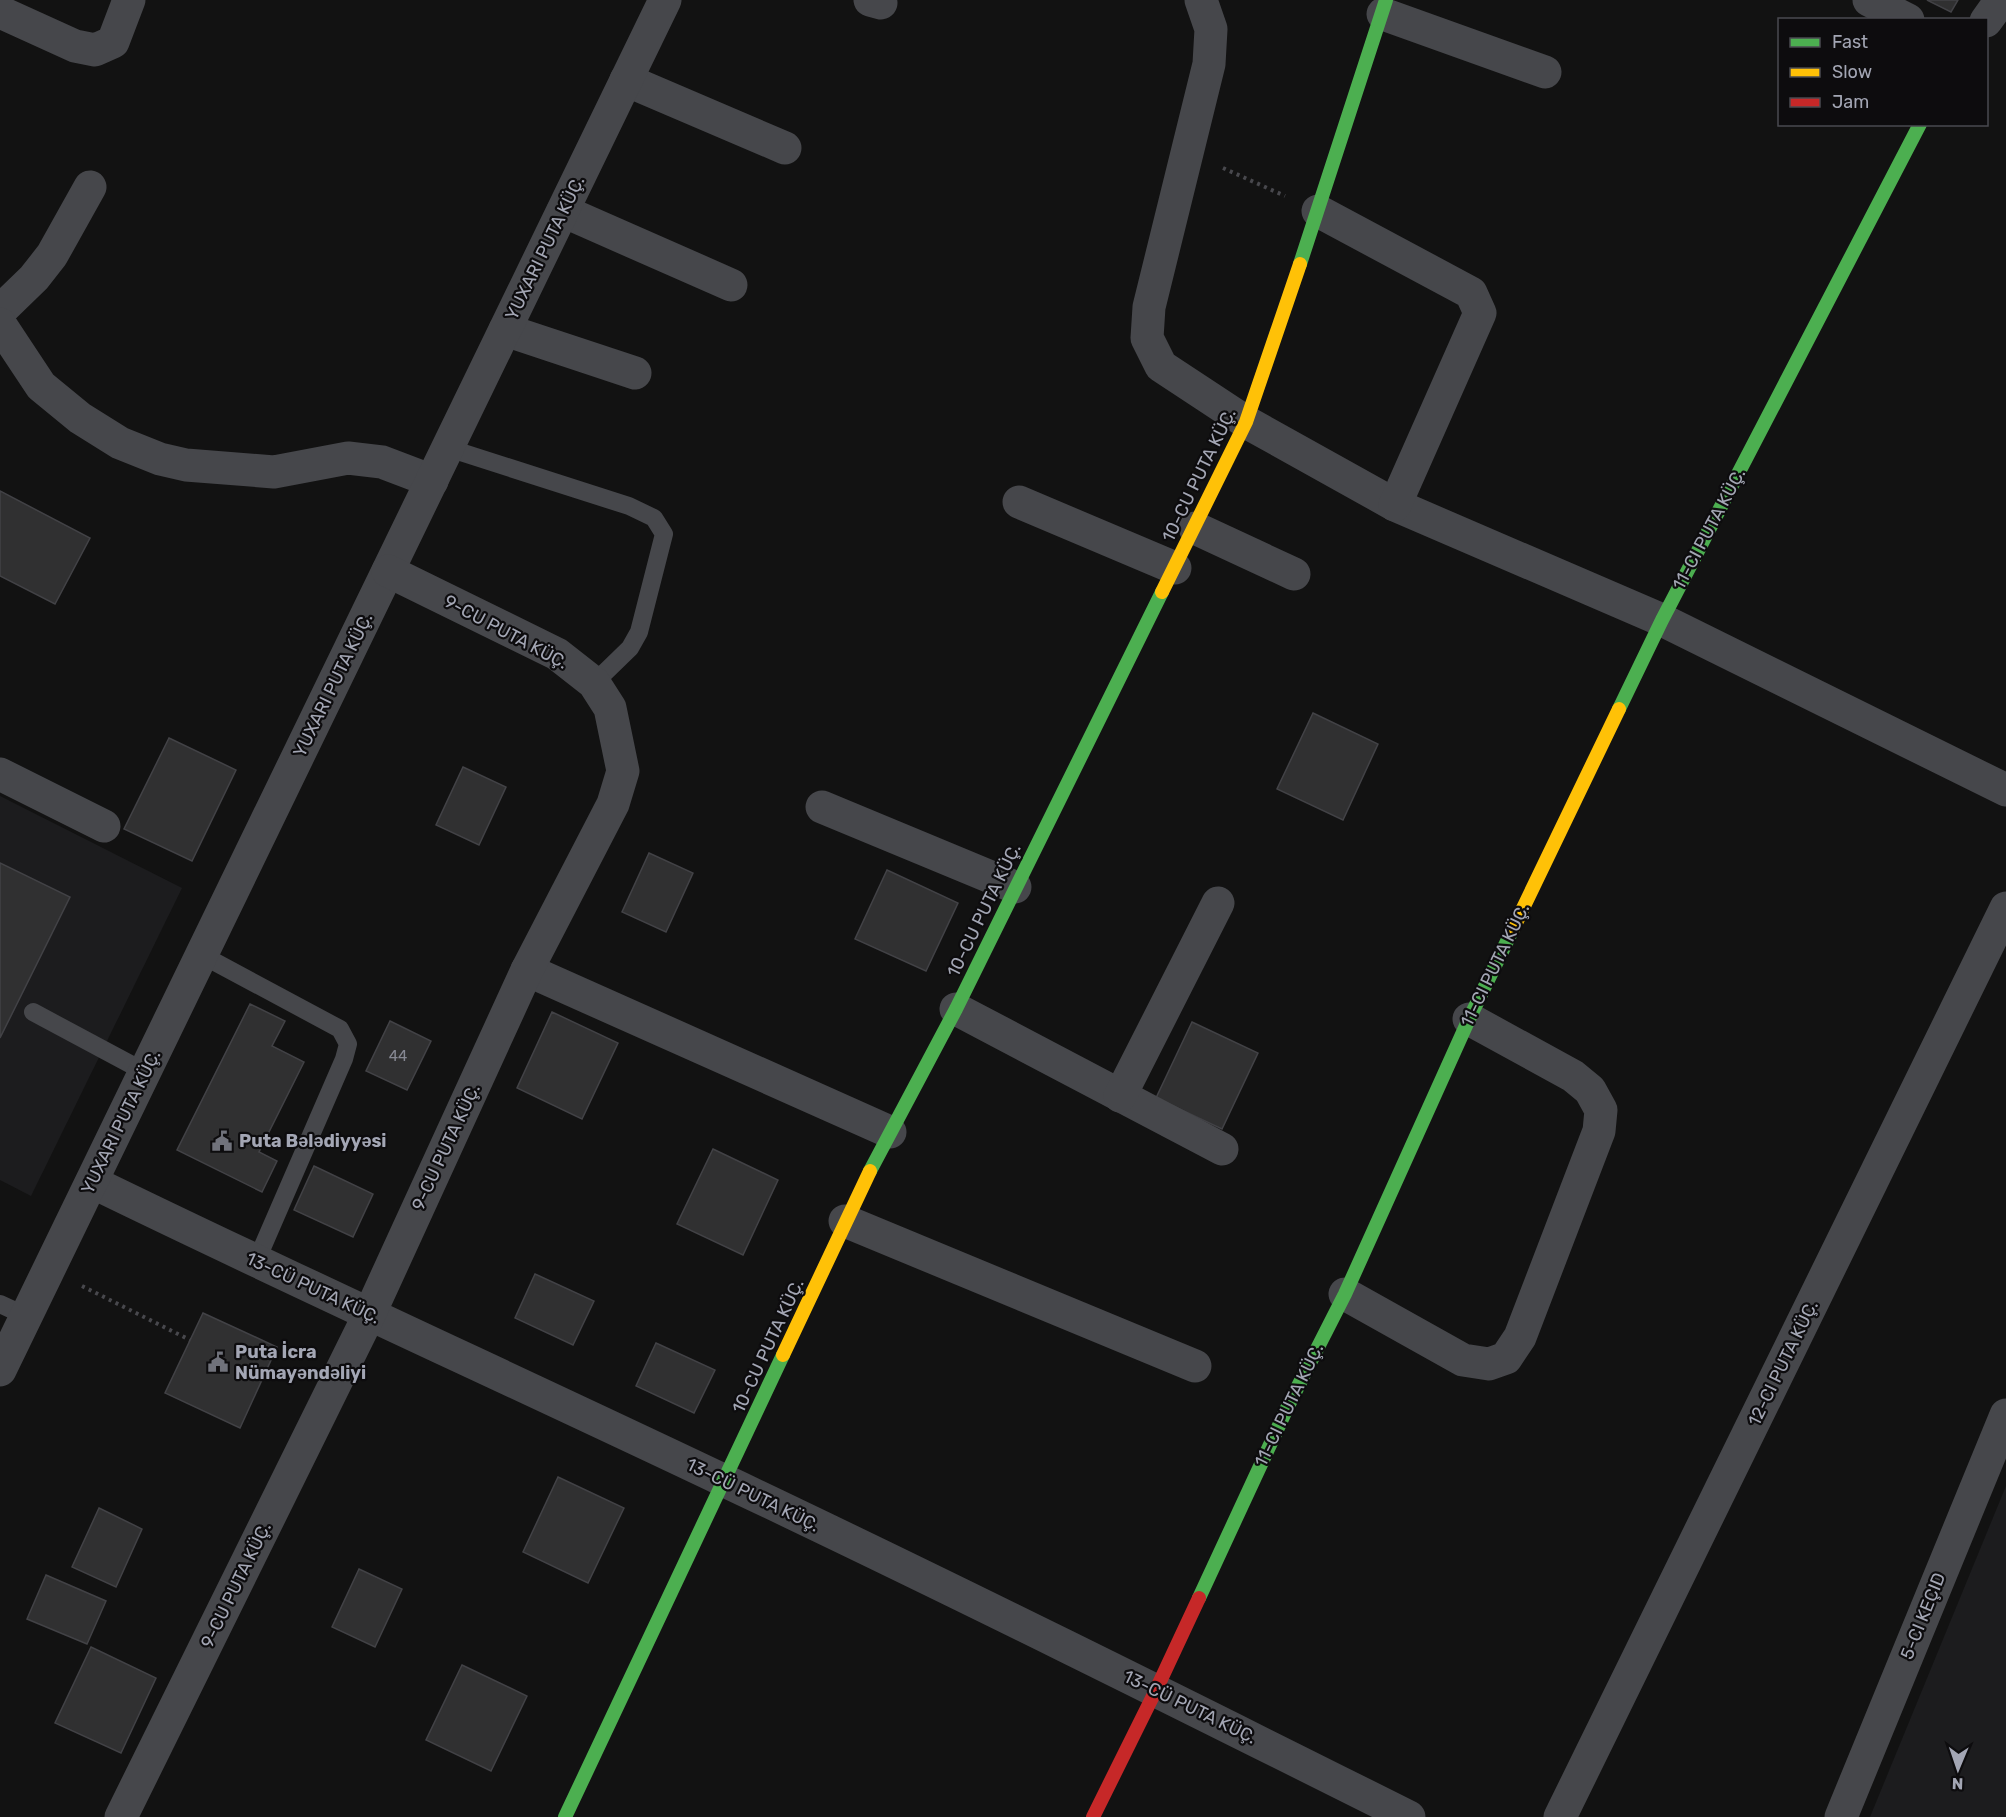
<svg xmlns="http://www.w3.org/2000/svg" width="2006" height="1817" font-family="Rubik,sans-serif">
<style>
.built{fill:#1c1c1e}
.building{fill:#303031;stroke:#424246;stroke-width:1.5}
.lines{fill:none;stroke-linecap:round;stroke-linejoin:round}
.path{stroke:#48484d;stroke-width:4;stroke-dasharray:3 4.5;stroke-linecap:butt}
.lane{stroke:#46474b;stroke-width:18}
.street{stroke:#46474b;stroke-width:33}
.fast{stroke:#4caf50;stroke-width:14}
.slow{stroke:#ffc107;stroke-width:14}
.jam{stroke:#c62828;stroke-width:14}
.labels{text-anchor:middle;dominant-baseline:central;stroke-width:4.5;stroke-linejoin:round;paint-order:stroke}
.number-label{font-size:15px;fill:#868893}
.street-label{font-size:18px;fill:#a3a6b4;stroke:#0d0c0e}
.poi-label{font-size:18px;font-weight:bold;fill:#a3a6b4;stroke:#0d0c0e;text-anchor:start}
</style>
<rect width="100%" height="100%" fill="#121212"/>
<!-- built -->
<g class="built">
<path d="M0,796l182,92 -151,308 -31,-16z"/>
<path d="M2006,1486v331h-136z"/>
</g>
<!-- building -->
<g class="building">
<path d="M1927,0h31l-7,12z"/>
<path d="M0,491l90,47 -35,66 -55,-28z"/>
<path d="M1313,713l65,31 -35,76 -66,-31z"/>
<path d="M169,738l67,32 -44,91 -68,-32z"/>
<path d="M463,767l43,20 -27,58 -43,-20z"/>
<path d="M649,853l44,20 -27,59 -44,-20z"/>
<path d="M0,863l70,34 -70,141z"/>
<path d="M887,870l71,33 -32,68 -71,-32z"/>
<path d="M250,1004l35,17 -13,25 32,16 -45,90 18,9 -15,31 -85,-42z"/>
<path d="M552,1012l66,31 -36,76 -65,-31z"/>
<path d="M390,1021l41,20 -24,49 -41,-19z"/>
<path d="M1192,1022l66,31 -36,76 -66,-31z"/>
<path d="M713,1149l65,31 -35,75 -66,-31z"/>
<path d="M314,1166l59,28 -20,43 -59,-27z"/>
<path d="M535,1274l59,27 -21,44 -58,-27z"/>
<path d="M203,1313l74,34 -37,81 -75,-35z"/>
<path d="M656,1343l59,27 -21,43 -58,-27z"/>
<path d="M558,1477l66,31 -36,75 -65,-31z"/>
<path d="M99,1508l43,21 -26,58 -44,-20z"/>
<path d="M359,1569l43,20 -27,58 -43,-20z"/>
<path d="M46,1575l60,26 -19,43 -60,-25z"/>
<path d="M91,1647l65,31 -35,75 -66,-30z"/>
<path d="M462,1665l65,31 -36,75 -65,-31z"/>
</g>
<g class="lines">
<!-- path -->
<g class="path">
<path d="M1223,168l62,28"/>
<path d="M82,1286l108,54"/>
</g>
<!-- lane -->
<g class="lane">
<path d="M448,448l181,58 25,12 10,16 -25,98 -9,16 -36,35"/>
<path d="M202,955l138,74 8,15 -4,15 -88,203"/>
<path d="M33,1012l112,60"/>
<path d="M0,1304l26,12"/>
</g>
<!-- street -->
<g class="street">
<path d="M870,0l11,3"/>
<path d="M1201,0l10,29 -2,35 -60,243 -2,31 14,28 85,56 149,83 267,115 344,170"/>
<path d="M1869,0l39,20"/>
<path d="M0,12l75,34 20,4 18,-8 16,-42"/>
<path d="M1383,14l162,58"/>
<path d="M1986,21l15,-21"/>
<path d="M626,80l159,68"/>
<path d="M563,211l168,74"/>
<path d="M1318,211l153,82 9,20 -85,192"/>
<path d="M0,311l34,-33 18,-23 38,-68"/>
<path d="M0,324l41,62 39,32 40,25 40,16 26,6 88,7 74,-14 34,4 50,19"/>
<path d="M505,330l130,43"/>
<path d="M1019,502l156,66"/>
<path d="M1195,528l99,46"/>
<path d="M0,774l104,52"/>
<path d="M822,807l193,80"/>
<path d="M527,970l363,162"/>
<path d="M956,1009l266,140"/>
<path d="M1120,1096l98,-193"/>
<path d="M92,1182c209,102 421,198 631,298 230,109 458,223 686,337"/>
<path d="M845,1221l350,145"/>
<path d="M1345,1294l118,66 26,4 17,-6 14,-21 79,-206 2,-21 -11,-20 -17,-14 -104,-57"/>
<path d="M0,1370l665,-1370"/>
<path d="M121,1817l248,-502 158,-345 86,-166 10,-33 -13,-63 -16,-25 -37,-29 -169,-83"/>
<path d="M1560,1817l446,-909"/>
<path d="M1841,1817l165,-402"/>
</g>
<!-- fast -->
<g class="fast">
<path d="M1300,264l86,-264"/>
<path d="M1619,709l43,-89 258,-496"/>
<path d="M870,1171l86,-162 206,-417"/>
<path d="M1199,1598l89,-192 57,-112 124,-275 44,-90"/>
<path d="M565,1817l218,-462"/>
</g>
<!-- slow -->
<g class="slow">
<path d="M1162,592l84,-170 54,-158"/>
<path d="M1513,929l106,-220"/>
<path d="M783,1355l87,-184"/>
</g>
<!-- jam -->
<path class="jam" d="M1093,1817l63,-127 43,-92"/>
</g>
<!-- icons -->
<defs>
<g id="civic-bare" transform="scale(1.62)"><path d="M-.6-6.5H3V-4.5H.6V-3L4-1V1h2V6H-6V1h2V-1L-.6-3ZM-1.2 2.5V6h2.4V2.5Z" fill="#70727b" stroke="#0d0c0e" stroke-width="2.5" paint-order="stroke"/></g>
</defs>
<g fill-rule="evenodd">
<use href="#civic-bare" x="222" y="1141"/>
<use href="#civic-bare" x="218" y="1362"/>
</g>
<g class="labels">
<!-- number labels -->
<g class="number-label">
<text x="398" y="1056">44</text>
</g>
<!-- street labels -->
<g class="street-label">
<text transform="translate(545 248) rotate(-64)">YUXARI PUTA KÜÇ.</text>
<text transform="translate(1199 475) rotate(-64)">10-CU PUTA KÜÇ.</text>
<text transform="translate(1709 529) rotate(-62)">11-CI PUTA KÜÇ.</text>
<text transform="translate(506 632) rotate(28)">9-CU PUTA KÜÇ.</text>
<text transform="translate(333 685) rotate(-64)">YUXARI PUTA KÜÇ.</text>
<text transform="translate(984 910) rotate(-64)">10-CU PUTA KÜÇ.</text>
<text transform="translate(1495 965) rotate(-64)">11-CI PUTA KÜÇ.</text>
<text transform="translate(121 1122) rotate(-64)">YUXARI PUTA KÜÇ.</text>
<text transform="translate(446 1147) rotate(-65)">9-CU PUTA KÜÇ.</text>
<text transform="translate(313 1288) rotate(25)">13-CÜ PUTA KÜÇ.</text>
<text transform="translate(768 1346) rotate(-65)">10-CU PUTA KÜÇ.</text>
<text transform="translate(1783 1363) rotate(-64)">12-CI PUTA KÜÇ.</text>
<text transform="translate(1289 1405) rotate(-64)">11-CI PUTA KÜÇ.</text>
<text transform="translate(753 1495) rotate(26)">13-CÜ PUTA KÜÇ.</text>
<text transform="translate(236 1585) rotate(-64)">9-CU PUTA KÜÇ.</text>
<text transform="translate(1923 1616) rotate(-68)">5-CI KEÇID</text>
<text transform="translate(1190 1707) rotate(26)">13-CÜ PUTA KÜÇ.</text>
</g>
<!-- poi labels -->
<g class="poi-label">
<text x="239" y="1141">Puta Bələdiyyəsi</text>
<text x="235" y="1352">Puta İcra<tspan x="235" dy="21">Nümayəndəliyi</tspan></text>
</g>
</g>
<!-- legend -->
<rect x="1778" y="18" width="210" height="108" fill="#0d0c0e" stroke="#494a50" stroke-width="1.5"/>
<rect x="1790" y="38" width="30" height="9" fill="#4caf50" stroke="#494a50" stroke-width="1.5"/>
<text x="1832" y="48" font-size="18" fill="#a3a6b4">Fast</text>
<rect x="1790" y="68" width="30" height="9" fill="#ffc107" stroke="#494a50" stroke-width="1.5"/>
<text x="1832" y="78" font-size="18" fill="#a3a6b4">Slow</text>
<rect x="1790" y="98" width="30" height="9" fill="#c62828" stroke="#494a50" stroke-width="1.5"/>
<text x="1832" y="108" font-size="18" fill="#a3a6b4">Jam</text>
<!-- north arrow -->
<g transform="translate(1958 1769) rotate(182)" stroke="#0d0c0e" stroke-width="4.5" paint-order="stroke">
<path d="M0-4.5L10 22L0 15L-10 22Z" fill="#a3a6b4"/>
<text y="-9" font-size="16" font-weight="bold" text-anchor="middle" fill="#a3a6b4">N</text>
</g>
</svg>
